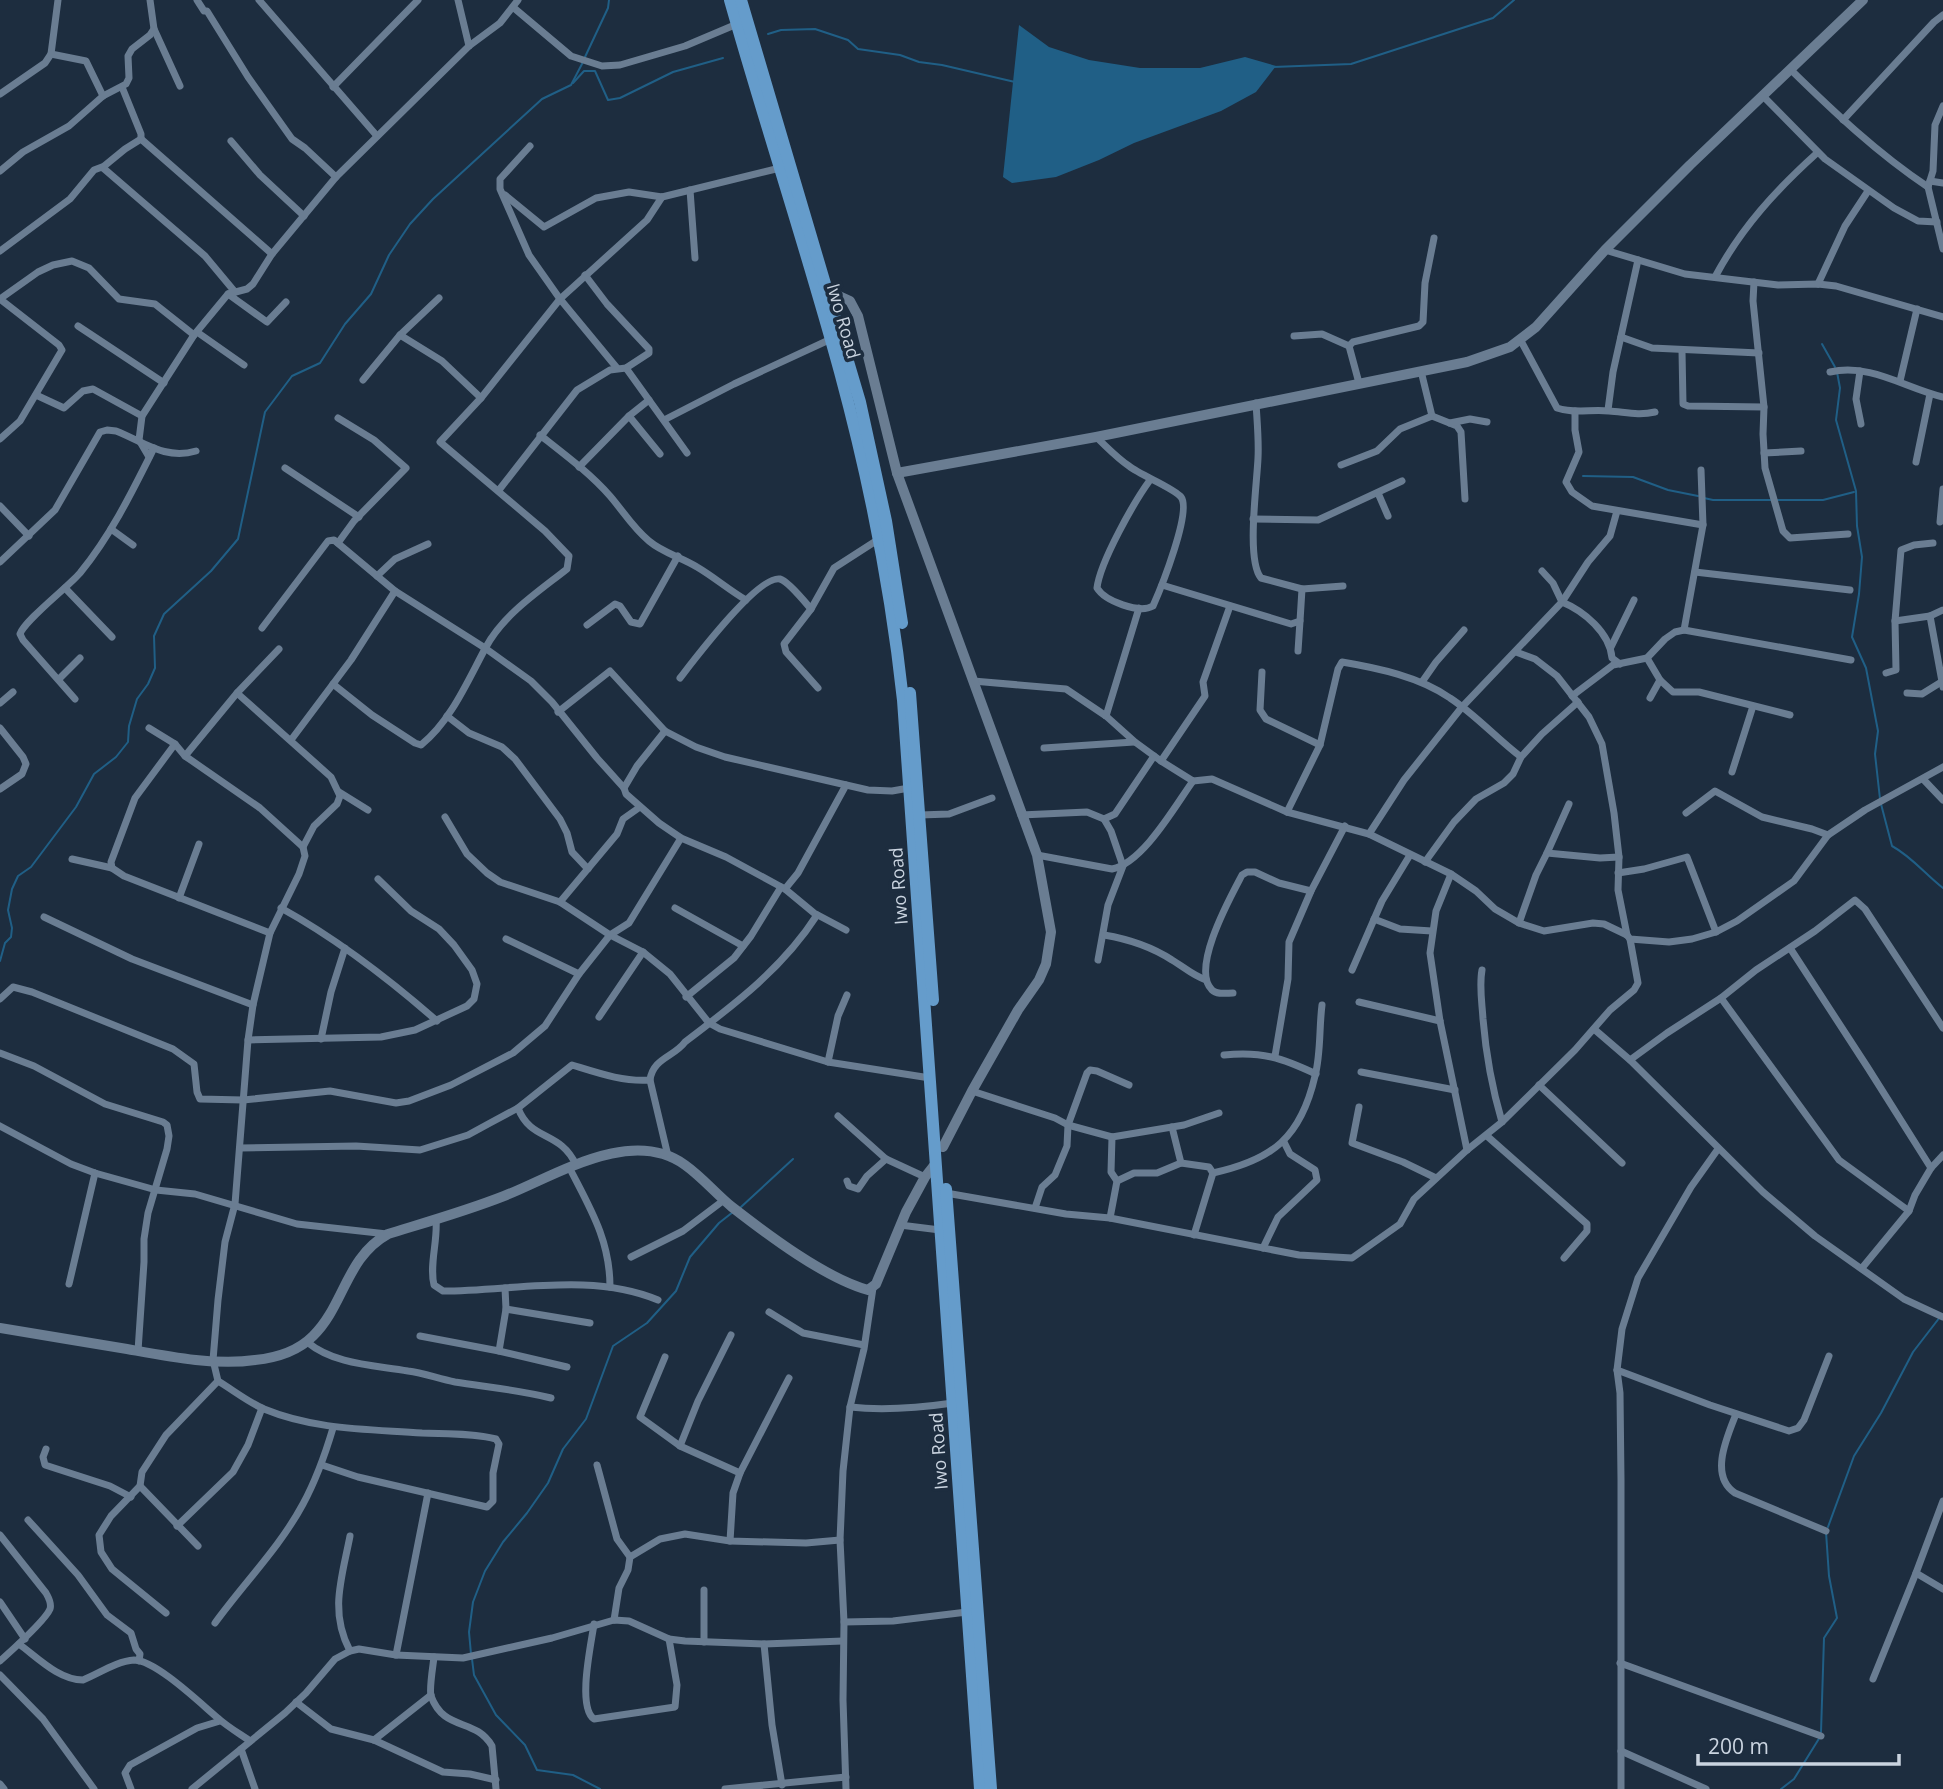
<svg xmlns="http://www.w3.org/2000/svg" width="1943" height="1789" font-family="'Open Sans',sans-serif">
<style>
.water{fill:#205f86}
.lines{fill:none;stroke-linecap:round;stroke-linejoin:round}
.stream{stroke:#205f86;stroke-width:2}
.street{stroke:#6a7d92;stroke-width:7}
.secondary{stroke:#6a7d92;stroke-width:10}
.primary{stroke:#659ccb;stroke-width:12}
.labels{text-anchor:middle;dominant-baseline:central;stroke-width:7;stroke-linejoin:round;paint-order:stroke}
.street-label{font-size:18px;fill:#cad4e0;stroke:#1d2d3f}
</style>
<rect width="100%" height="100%" fill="#1d2d3f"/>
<!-- water -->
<path class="water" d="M1019,25l30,22 40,13 51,8h60l45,-11 31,9 -20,26 -35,19 -87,32 -35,17 -43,17 -44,6 -9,-6z"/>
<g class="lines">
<!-- stream -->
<g class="stream">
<path d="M768,34l13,-4 34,-1 33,11 10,9 42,6 19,7 23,3 73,17"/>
<path d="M585,57l23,-49 1,-8"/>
<path d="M1273,67l78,-3 142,-46 21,-18"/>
<path d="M573,83l11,-12h11l13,29 12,-2 53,-26 50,-14"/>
<path d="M1822,344l13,23"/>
<path d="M1837,372l3,16 -4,32 20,71 1,35 5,31 -3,37 -7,43 14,31 12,63 -3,23 5,45"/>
<path d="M1583,476l50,1 35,13 30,6"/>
<path d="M1704,498l9,2h58"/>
<path d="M1777,500h46l31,-8"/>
<path d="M1881,804l11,42c20,11 33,28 51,42"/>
<path d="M0,961l5,-18 6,-6 1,-9 -4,-18 4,-21 6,-13 13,-9 45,-60 18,-33 22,-17 12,-15 1,-16 8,-27 11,-15 7,-16 -1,-32 10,-22 47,-43 27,-32 27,-127 27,-36 28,-13 25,-39 26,-30 18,-39 21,-31 23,-25 109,-100 29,-14 12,-23"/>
<path d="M741,1207l52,-48"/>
<path d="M1828,1527l26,-71 27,-43 32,-61 27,-35"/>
<path d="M471,1654l-2,-22 4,-30 12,-31 18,-29 24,-29 21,-30 15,-34 23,-30 27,-73 34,-23 29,-32 14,-34 29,-34 14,-11"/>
<path d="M472,1659l2,16 22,40 29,30 12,25 36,5 27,14"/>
<path d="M1821,1732l3,-94 13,-20 -8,-42 -3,-44"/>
<path d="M1781,1789l13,-10 26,-42"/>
</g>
<!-- street -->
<g class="street">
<path d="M197,0l7,11h3l41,66 44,62 13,9 31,29"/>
<path d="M259,0l118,136"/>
<path d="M458,0l11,46"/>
<path d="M514,8l57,48 31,10 18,-1 65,-19 52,-22"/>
<path d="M154,29l26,57"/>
<path d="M51,54l35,7 17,35"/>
<path d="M1790,69c44,43 87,84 138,118"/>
<path d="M122,87l19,47v5"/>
<path d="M333,87l85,-87"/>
<path d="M0,94l45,-31 6,-9 7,-54"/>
<path d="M1762,95l63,64 69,49 24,13 19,1"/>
<path d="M1943,106l-8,19 -2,46 -5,16 15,62"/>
<path d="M1843,120l91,-98 9,-7"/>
<path d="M231,141l29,34 44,41"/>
<path d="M530,146l-30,33v10l29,66 31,44 57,69"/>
<path d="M103,167l22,-18 16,-10 131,115"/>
<path d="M0,171l23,-19 46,-26 34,-30 23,-12 3,-6 -1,-22 4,-7 18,-14 4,-6 -4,-29"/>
<path d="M1930,181l13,2"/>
<path d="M690,190l5,68"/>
<path d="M505,195l39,32 52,-29 33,-6 33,5 118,-29"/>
<path d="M1605,250l80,24 93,11 40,-1 18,2 107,31"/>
<path d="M0,251l70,-52 24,-29 8,-3 103,89 30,36"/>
<path d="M1715,277c26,-49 61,-87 102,-124"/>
<path d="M1754,282l-1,19 11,106 -1,27 2,34 18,63 7,7 58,-4"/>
<path d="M1818,284l27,-58 23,-35"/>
<path d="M228,294l39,28 19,-20"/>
<path d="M439,298l-39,37 42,26 39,37"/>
<path d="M78,326l86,57"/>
<path d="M197,332l47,33"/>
<path d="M1294,336l28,-2 27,12 10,37"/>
<path d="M1621,337l31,11 107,5"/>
<path d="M1521,341l36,67c17,6 34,1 52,3 16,1 29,5 46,1"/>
<path d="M1349,346l4,-4 66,-16 4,-4 2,-39 9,-45"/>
<path d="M1682,351l1,53 5,2 76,1"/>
<path d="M626,368l61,85"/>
<path d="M1421,371l11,45 25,10 4,6 4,67"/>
<path d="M1860,371l-4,28 5,25"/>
<path d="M1830,372c41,-9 75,16 113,25"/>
<path d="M363,380l37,-45"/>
<path d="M1900,381l17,-72"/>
<path d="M36,395l28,13 19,-17 10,-2 49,27"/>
<path d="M1256,403c1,18 3,37 2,55 -1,26 -12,102 3,120l41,11 41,-3"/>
<path d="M1608,410l5,-38 25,-112"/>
<path d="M1575,411v19l4,22 -13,30 6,10 20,14 111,19"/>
<path d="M629,416l31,38"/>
<path d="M338,418l36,22 32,28 -52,53 -16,22"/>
<path d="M664,420l70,-36 97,-45"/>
<path d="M1450,423l20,-4 17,3"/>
<path d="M540,435c24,19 50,38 70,61 13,15 23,32 39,45 14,12 32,16 48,26 17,10 32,23 49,33"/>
<path d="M1096,437c11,10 21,21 33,29 11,9 45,22 52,31 11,14 -20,91 -28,109 -14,8 -48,-5 -56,-18 3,-26 37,-86 53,-108"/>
<path d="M0,439l20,-18 42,-71 -3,-5 -59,-46 38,-27 15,-7 19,-4 17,7 30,31 36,5 39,31"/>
<path d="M1764,453l37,-2"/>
<path d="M149,457l-10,-17 3,-24 52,-81 34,-41 19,-5 6,-5 19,-30 64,-77 133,-131 31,-23 18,-23"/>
<path d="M1916,462l14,-68"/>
<path d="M1341,465l36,-14 23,-22 32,-13"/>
<path d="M579,467l50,-51 20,-16"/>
<path d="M285,468l74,49"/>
<path d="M499,490l78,-100 33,-20 16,-2 23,-15v-4l-42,-45 -22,-29"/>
<path d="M1378,493l10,23"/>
<path d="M0,506l29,30"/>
<path d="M1253,519l65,1 84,-39"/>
<path d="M1940,522l3,-33"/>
<path d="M111,529l22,16"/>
<path d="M0,562l55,-52 45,-78 7,-2 9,1c28,11 49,29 80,20"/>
<path d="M1542,571l11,12 9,19c22,9 48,31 50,56l8,6"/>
<path d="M1695,572l155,18"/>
<path d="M377,576l18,-17 33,-15"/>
<path d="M1162,585l129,39 9,-3 2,-32"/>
<path d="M65,588l47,49"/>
<path d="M1930,616l13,-6"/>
<path d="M1895,621l35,-5 13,71"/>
<path d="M587,625l28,-21 5,2 11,16 9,2 38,-68"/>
<path d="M262,628l66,-87 6,-1 61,51 90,57 46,33 21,21 45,56 27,30 2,6 33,29 22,15 45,19 59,32 29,24 32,17"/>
<path d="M1684,630l19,-105 -2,-55"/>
<path d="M1611,647l23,-47"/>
<path d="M1298,651l2,-30"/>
<path d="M1516,652l19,7 22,17 32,41 13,27 12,69 5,44 -1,33 9,45"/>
<path d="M1647,658l13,22 13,12h26l91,23"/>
<path d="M1262,672l-2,38 6,9 54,26"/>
<path d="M1886,673l10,-3 -1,-49 6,-71 13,-5 19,-2"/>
<path d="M680,678c14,-18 78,-103 100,-99 8,2 25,23 31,30"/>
<path d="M59,679l21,-21"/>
<path d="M973,681l93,8 40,27 29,26 26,19 32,20 19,-2 75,33 82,22 82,40 25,17 19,18 24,14 25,8 49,-8 11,1 23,11 3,4 39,3 23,-3 24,-7 21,-11 57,-40 34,-46 37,-25 78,-43"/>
<path d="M1422,682l14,-20 28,-32"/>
<path d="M333,684l39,31 43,28 6,2c30,-24 47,-65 65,-98 18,-33 52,-55 81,-78l2,-13 -24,-25 -105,-89 41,-44 79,-99 87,-79 15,-23"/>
<path d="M818,688l-32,-36 -2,-8 27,-35 23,-41 45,-29"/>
<path d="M1907,693l15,1 21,-13"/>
<path d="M1572,696l41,-31 34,-7 18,-19 10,-7 9,-2 167,30"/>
<path d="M1650,698l10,-18"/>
<path d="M75,699l-52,-59 -3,-6c5,-14 47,-46 60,-61 31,-38 52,-81 74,-125"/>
<path d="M0,703l13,-11"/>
<path d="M558,712l52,-41 55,60 31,16 29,10 143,33 24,1 17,-3"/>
<path d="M447,716l22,17 33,14 13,12 45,60 7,14 5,19 16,17"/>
<path d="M1106,716l33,-108"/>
<path d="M0,728l23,29 3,7 -4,10 -22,15"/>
<path d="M149,728l26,16 10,12 75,52 43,39"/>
<path d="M291,740l60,-80 44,-69"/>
<path d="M175,744l-40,54 -24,64 1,6 12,8 146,57"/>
<path d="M1044,748l90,-6"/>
<path d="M185,756l52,-63 42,-44"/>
<path d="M1161,761l44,-65 -2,-14 27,-76"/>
<path d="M1732,772l21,-66"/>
<path d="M1923,779l20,21"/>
<path d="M624,788l13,-22 28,-35"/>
<path d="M339,792l29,18"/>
<path d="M1287,812l33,-67 18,-76 4,-7c36,6 78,15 108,36 26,17 47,41 71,59"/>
<path d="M1686,813l29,-22 47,26 50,12 16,6"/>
<path d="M920,815l29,-1 43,-16"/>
<path d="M1021,815l66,-3 17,7 7,12 12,35 -15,39 -10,55"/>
<path d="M445,817l22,37 20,19 13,9 60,20 50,33 33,17 27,22 39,49 11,6 108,33 102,16"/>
<path d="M1104,819l11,-5 39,-58"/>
<path d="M1369,834l35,-54 58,-73 100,-105 26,-40 22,-26 7,-25"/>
<path d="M1547,853l22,-49"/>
<path d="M1037,855l75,14c31,-6 63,-63 81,-88"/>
<path d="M72,859l40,9"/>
<path d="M1425,862l29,-40 22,-23 28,-16 9,-9 8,-17 21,-23 36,-32"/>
<path d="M1618,873l26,-4 43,-12 29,75"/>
<path d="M1451,874l-15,37 -6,42 10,68 27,129"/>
<path d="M785,889l13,-16 48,-88"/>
<path d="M179,898l20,-54"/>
<path d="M560,902l57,-68 6,-15 17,-12"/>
<path d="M281,908c56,31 108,71 156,113"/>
<path d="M675,908l68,38"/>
<path d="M44,917l88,42 121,46"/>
<path d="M1374,919l26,10 32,2"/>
<path d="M1519,923l17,-48 11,-22 53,5 19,-1"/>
<path d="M1104,935c24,4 48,12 68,25 12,7 20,15 34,20"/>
<path d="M506,939l73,35"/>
<path d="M1790,948l78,120 63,100"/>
<path d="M1352,970l30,-69 28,-46"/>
<path d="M1482,970c-3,16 0,32 1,49 3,36 9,69 19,103"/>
<path d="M1233,993c-6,0 -16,2 -21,-3 -22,-21 19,-94 30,-115l5,-3h8l24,11 32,8"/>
<path d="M686,997l48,-39 17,-22 30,-49"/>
<path d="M1721,998l118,162 70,51"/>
<path d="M0,999l13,-12 19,5 141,57 21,15 3,28 3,7 43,1 87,-9 66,12 13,-2 42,-16 62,-32 32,-27 34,-52 31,-39 19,-12 52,-85"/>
<path d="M1359,1002l81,19"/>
<path d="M599,1017l44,-65"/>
<path d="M1594,1029l36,31 133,132 52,44 89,63 39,18"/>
<path d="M321,1039l10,-47 14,-44"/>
<path d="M248,1040l133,-3 34,-7 52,-24 7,-7 3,-15 -5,-14 -18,-25 -15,-16 -28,-18 -33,-32"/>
<path d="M0,1053l34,13 71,38 58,18 4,3 2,11 -2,13 -19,64 -4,26v23l-6,89"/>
<path d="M1224,1055c38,-4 58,3 92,19"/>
<path d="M1275,1056l13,-77 1,-37 22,-51 34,-65"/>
<path d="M1630,1060l37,-27 54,-35 35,-28 59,-39 40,-31 10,9 78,119"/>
<path d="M828,1062l10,-46 9,-21"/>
<path d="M1361,1072l94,18"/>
<path d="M1539,1085l83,78"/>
<path d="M972,1091l83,27 13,7 44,12 72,-12 35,-12"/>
<path d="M1359,1107l-7,36 51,19 33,16"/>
<path d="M518,1108c13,34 42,22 58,57"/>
<path d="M838,1116l48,43 39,18"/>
<path d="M0,1126l71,38 24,9 61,17 39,4 102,30 90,10"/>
<path d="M1487,1136l100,88v7l-23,27"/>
<path d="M240,1148l116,-2 64,4 48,-15 22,-12 28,-15 54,-43c26,8 51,17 78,15"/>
<path d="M668,1156l-18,-76c3,-22 24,-23 35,-38 50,-38 98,-74 132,-127"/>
<path d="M1181,1163l28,4 4,6"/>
<path d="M569,1167c21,41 41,73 41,120"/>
<path d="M847,1181l2,5 9,3 9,-13 19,-17"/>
<path d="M1117,1181l17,-8h23l24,-10 -9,-36"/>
<path d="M946,1193l120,21 44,4 189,37 53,3 48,-34 14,-25 53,-49 35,-28 73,-72 35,-40 24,-20 4,-7 -8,-44"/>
<path d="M1035,1208l7,-21 13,-12 12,-29 1,-21 19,-52 3,-3 7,1 32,14"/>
<path d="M1110,1218l7,-37 -6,-9 1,-35"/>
<path d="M436,1219c2,22 -7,46 -2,66l9,6c70,0 148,-19 215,9"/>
<path d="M900,1225l40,5"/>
<path d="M1194,1235l19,-62c60,-13 88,-36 102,-97 6,-23 4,-48 7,-71"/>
<path d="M1263,1248l15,-31 39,-37 -2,-10 -25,-16 -6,-12"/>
<path d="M631,1257l52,-26 41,-31"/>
<path d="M1862,1268l47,-57 6,-16 16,-27 12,-13"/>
<path d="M69,1284l26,-111"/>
<path d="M506,1309l84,14"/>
<path d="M769,1312l34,21 61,12"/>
<path d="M420,1336l79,15 68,16"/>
<path d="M307,1342c28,23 67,23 101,29 16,2 31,8 47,11 32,5 64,8 96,16"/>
<path d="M499,1351l7,-42 -1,-21"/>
<path d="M665,1357l-25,60 40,29 60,27"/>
<path d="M1617,1370l93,35 79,26 9,-3 6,-8 25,-64"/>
<path d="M218,1381c15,9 30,21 46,28 51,21 103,20 158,24 24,1 51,0 74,6l3,5 -6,29v28l-6,6 -129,-30 -36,-12"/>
<path d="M850,1407c35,4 68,1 103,-4"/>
<path d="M1736,1414c-9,23 -27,62 -1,79l91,38"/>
<path d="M680,1446l18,-45 33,-66"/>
<path d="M46,1449l-3,8 2,8 65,21 21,11"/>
<path d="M597,1465l20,74 13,18"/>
<path d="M140,1486l58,60"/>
<path d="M1943,1501l-27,72 27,16"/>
<path d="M28,1520l50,55 29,40 24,18 5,16 4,5 -1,7"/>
<path d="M177,1526l56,-54 15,-27 14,-37"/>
<path d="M0,1535l46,58c2,4 6,10 4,16 -5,12 -39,42 -50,52"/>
<path d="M730,1541l3,-48 7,-20 49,-95"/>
<path d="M0,1602l25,37"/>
<path d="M166,1613l-54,-44 -11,-17 -2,-17 12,-19 29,-30 2,-14 24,-37 52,-54 -5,-21 5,-60 7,-58 10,-38 13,-164 5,-35 17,-72 29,-59 6,-18 -2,-9 11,-21 23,-22 3,-8 -9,-19 -94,-84"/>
<path d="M614,1620l5,-32 9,-18 2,-13 30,-18 25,-5 45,7 76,2 34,-3"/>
<path d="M844,1622l49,-1 74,-9"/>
<path d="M215,1623c29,-40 65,-76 88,-119 13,-24 22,-49 30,-76"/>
<path d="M594,1624c-3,21 -17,83 0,95l81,-12 2,-22 -8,-46"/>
<path d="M704,1642v-52"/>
<path d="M19,1644c19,14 40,36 64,36 15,-6 34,-19 51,-20 22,0 68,45 85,59 9,8 21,15 31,22"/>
<path d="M764,1644l8,81 10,60"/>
<path d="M350,1651c-21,-40 -8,-73 0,-115"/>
<path d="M396,1655l32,-162"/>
<path d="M434,1657c-1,9 -5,32 -3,39 13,36 44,21 61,50l4,43"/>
<path d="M1620,1663l201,73"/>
<path d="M0,1675l43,44 51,70"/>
<path d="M1873,1679l43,-106"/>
<path d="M296,1702l35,27 43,11 69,32 27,2 26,6"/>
<path d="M374,1740l57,-45"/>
<path d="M241,1749l14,40"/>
<path d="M1621,1751l85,38"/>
<path d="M0,1784l4,5"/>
<path d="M131,1789l-6,-16 5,-8 67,-37 23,-7"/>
<path d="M192,1789l93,-76 21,-20 29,-34 15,-8 9,-2 37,6 67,3 89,-20 62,-18 15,1 40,18 16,2 79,3 79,-3"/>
<path d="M725,1789l121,-12"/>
<path d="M846,1789l-3,-89 1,-78 -4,-82 3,-69 7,-64 14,-58 9,-61"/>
<path d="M1621,1789v-309l-1,-87 -3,-23 5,-41 16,-51 53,-91 27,-38"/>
</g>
<!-- secondary -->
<g class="secondary">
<path d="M828,291l22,10 8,15 39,157 140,382 14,77 -5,32 -7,16 -21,30 -46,81 -29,56"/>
<path d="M897,473l199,-36 371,-75 43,-15 26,-20 69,-77 85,-85 173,-165"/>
<path d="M0,1328c42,7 85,14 127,21 39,7 88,17 128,11 20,-2 43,-9 58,-24 31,-30 33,-79 75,-102 39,-12 78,-23 116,-38 51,-20 127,-70 181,-31 17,12 31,29 47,42 36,28 93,71 136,83l8,-6 30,-72 19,-35 11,-14"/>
</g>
<!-- primary -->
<g class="primary">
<path d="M730,0c35,124 76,247 110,372 29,107 51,217 63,328l77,1089"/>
<path d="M741,0l119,402 26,119 16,102"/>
<path d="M910,693l23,307"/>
<path d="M946,1189l45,600"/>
</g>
</g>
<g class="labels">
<!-- street labels -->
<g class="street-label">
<text transform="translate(844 321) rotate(74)">Iwo Road</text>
<text transform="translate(898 886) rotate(-94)">Iwo Road</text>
<text transform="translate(938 1451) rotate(-94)">Iwo Road</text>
</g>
</g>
<!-- scale -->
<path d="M1698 1754v10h201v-10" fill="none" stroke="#cad4e0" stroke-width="3.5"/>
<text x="1708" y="1754" font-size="21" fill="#cad4e0" stroke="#1d2d3f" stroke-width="5" paint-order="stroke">200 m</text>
</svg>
